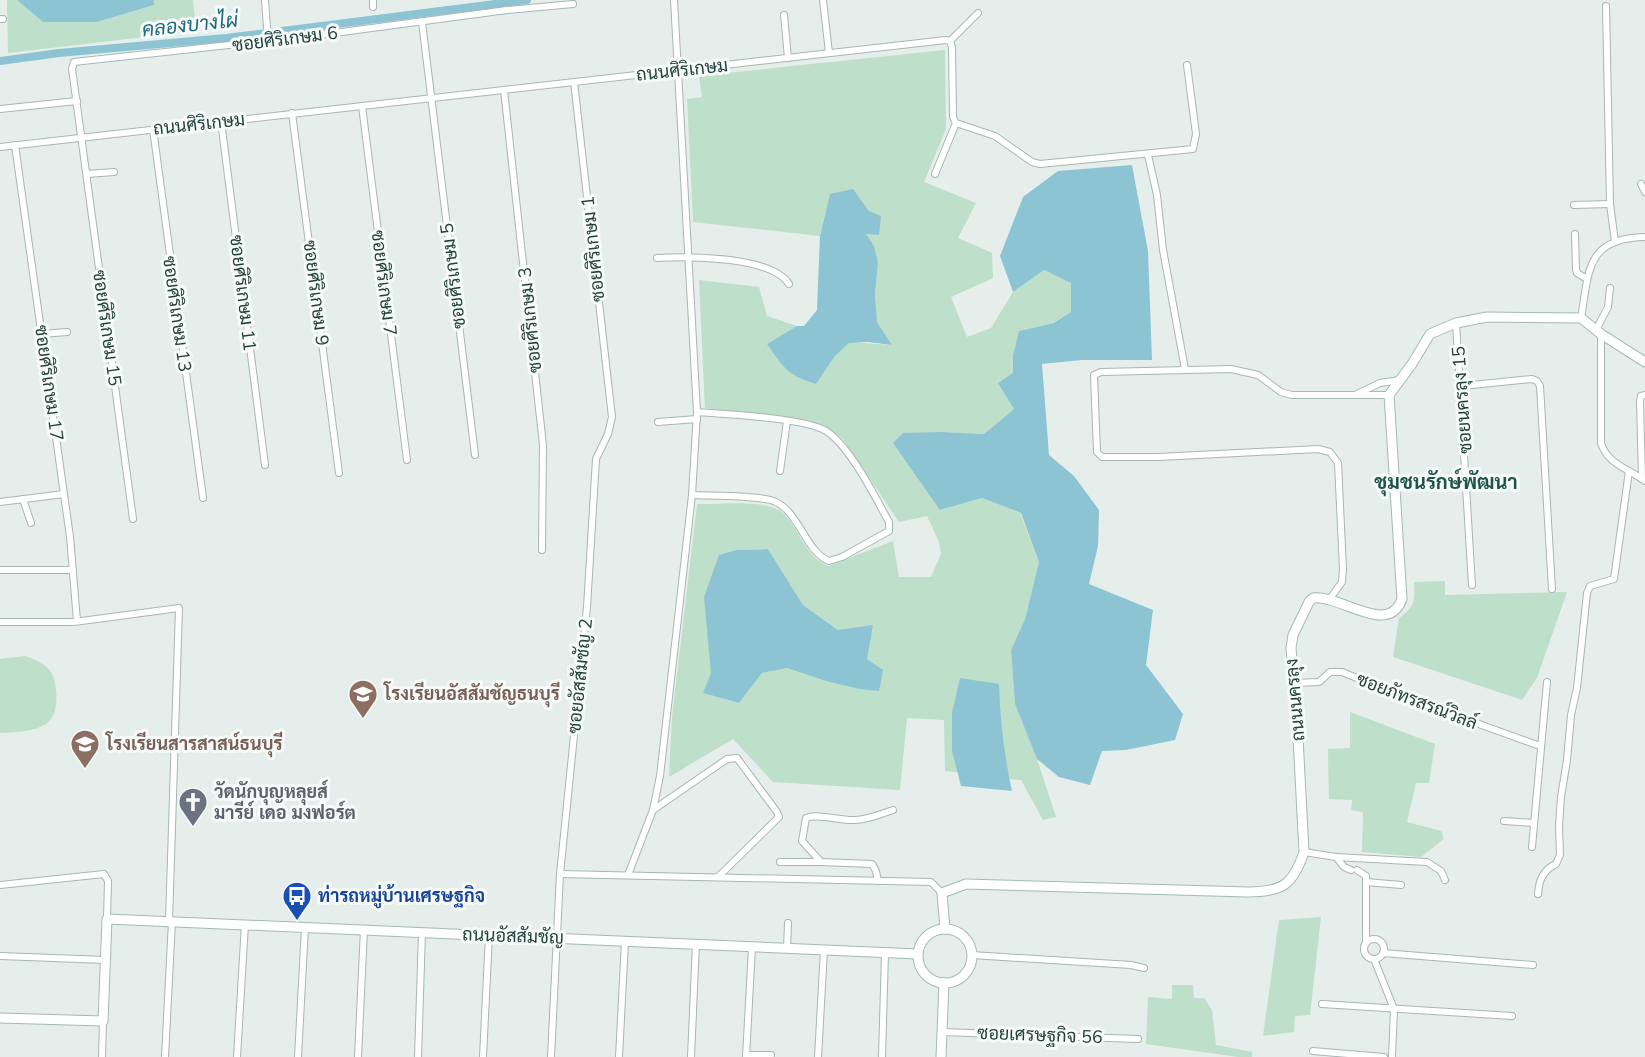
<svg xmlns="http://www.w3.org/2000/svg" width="1645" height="1057" font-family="'Nunito Sans',Sarabun,sans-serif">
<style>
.green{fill:#bedfc9;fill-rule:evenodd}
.water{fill:#8dc4d3}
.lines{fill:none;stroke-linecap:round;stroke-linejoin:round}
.canal{stroke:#8dc4d3;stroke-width:8}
.street-casing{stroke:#a7b7b3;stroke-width:8}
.secondary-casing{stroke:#a3bab3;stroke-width:11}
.street{stroke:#fff;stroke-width:6}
.secondary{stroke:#fff;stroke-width:9}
.labels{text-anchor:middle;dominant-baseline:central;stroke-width:6;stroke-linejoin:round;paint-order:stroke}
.street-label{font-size:18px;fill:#23413b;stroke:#f6faf8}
.education-label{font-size:18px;font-weight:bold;fill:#785e54;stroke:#f6faf8;text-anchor:start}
.worship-label{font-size:18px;font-weight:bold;fill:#5b616d;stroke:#f6faf8;text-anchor:start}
.transit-label{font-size:18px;font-weight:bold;fill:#164399;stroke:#f6faf8;text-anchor:start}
.water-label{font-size:20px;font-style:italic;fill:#1c687e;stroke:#f6faf8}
.neighbourhood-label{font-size:20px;font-weight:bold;fill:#1f544a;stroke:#f6faf8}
</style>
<rect width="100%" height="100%" fill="#e5eeeb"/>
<!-- green -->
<g class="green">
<path d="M7,0h10l26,22h54l57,-17v-5h39l3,31 -188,22z"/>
<path d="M945,50l1,79 -22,53 52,21 -18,35 34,15 1,25 -42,19 16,40 24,-9 22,-36 30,-22 29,13 -1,29 -17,11 -35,8 -6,24 1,54 -30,25 -41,-2 -3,78 42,-12 38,15 19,49 -14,57 -14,31 4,54 22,55 19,58 -13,3 -22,-40 -76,-9 -1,-51 -37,-2 -7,72 -127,-8 -40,-43 -64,38 3,-60 25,-213c22,1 64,-5 83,7 18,12 24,46 48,55l65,-25 6,36h32l10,-23 -2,-12 -12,-26 -28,6 -57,-84 -19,-13 -118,-17 -6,-128 60,7 8,29 30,10 -30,18 49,40 19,-28 14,-14 43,3 -15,-23 -2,-28 3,-31 -12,-30 3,-22 -10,-14 -29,-3 -10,42 -127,-14 -6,-123 15,-2 -3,-21zM768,549l35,56 35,25 29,29 -41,22 -39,-13 -25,5 -23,30 -36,-10 8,-19 26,-124z"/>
<path d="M1445,581v14l122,-3 -30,86 -15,22 -129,-43 6,-39c16,-11 16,-17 15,-36z"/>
<path d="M25,656c10,3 22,8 27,18 6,13 8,41 -6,50 -13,8 -30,8 -46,9v-74z"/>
<path d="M1350,712l85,32 -6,39h-13l-9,39 34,9 3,8 -23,18 -59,-5 1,-40 -12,-2 1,-10 -23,-1 -1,-50 22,-1z"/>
<path d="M1321,917l-11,98 -15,1 -1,16 -31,4 16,-116z"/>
<path d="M1172,985h21l1,13h10l8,12 4,35 36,7v5h-14l-92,-13 2,-47 24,2z"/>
</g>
<!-- water -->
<g class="water">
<path d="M17,0h137v5l-57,17h-54z"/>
<path d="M1132,165l16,86 4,109h-70l-40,4 7,91 25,21 25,34 -1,36 -9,38 64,26 -7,55 37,49 -8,26 -49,10 -24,1 -12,34 -31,-8 -22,-18 -22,-55 -4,-54 14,-31 14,-57 -18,-49 -39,-15 -42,12 -47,-67 10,-10 40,-1 41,2 30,-25 -16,-26 15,-10v-18l6,-24 35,-8 17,-11v-29l-27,-13 -31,22 -13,-36 23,-59 35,-26z"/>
<path d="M853,189l16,22 12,5 -2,19 -13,-1 8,12 4,17 -3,31 2,28 15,23 -24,-3 -19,1 -14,13 -19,28c-29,-9 -32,-16 -49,-40l30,-18h7l13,-16 3,-74 10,-42z"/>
<path d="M768,549l35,56 35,25 35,-5 -6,34 16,11 -4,21 -19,-2 -34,-8 -39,-13 -25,5 -23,30 -36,-10 8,-20 -7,-76 15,-42 18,-5z"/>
<path d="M960,678l39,6c1,36 5,71 13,107l-51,-5 -9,-35v-38z"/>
</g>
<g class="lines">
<!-- canal -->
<path class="canal" d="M0,61l59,-8 167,-15 301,-38"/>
<!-- street casing -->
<g class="street-casing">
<g id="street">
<path d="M265,0l3,41"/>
<path d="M373,0v7"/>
<path d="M823,0l6,53"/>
<path d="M1606,6l4,198 5,38"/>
<path d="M784,15l4,43"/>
<path d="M0,19h3"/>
<path d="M422,22l53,433"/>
<path d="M950,41l28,-28"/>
<path d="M504,90l39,355 -1,105"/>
<path d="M362,106l45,354"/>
<path d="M0,109l77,-8"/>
<path d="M292,113l47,360"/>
<path d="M221,121l44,344"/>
<path d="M153,129l50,369"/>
<path d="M15,145l55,392 7,84"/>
<path d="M0,147l946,-107 4,1 2,6 1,70 3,6 39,13 37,26 8,2 153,-15 3,-15 -9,-69"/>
<path d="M1148,155l9,40 6,55 22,119"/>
<path d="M87,174l27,-2"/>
<path d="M935,174l21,-51"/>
<path d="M1641,184l4,8"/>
<path d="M1574,205l36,-1"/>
<path d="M1575,234l1,35 1,4 10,6"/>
<path d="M657,258c31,-2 114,-2 132,26"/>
<path d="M1581,318c8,-47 5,-80 64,-81"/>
<path d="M1456,323l16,262"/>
<path d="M1596,330l12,-23 2,-19"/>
<path d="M42,334l25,-2"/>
<path d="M1601,334v109c6,21 28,26 44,38"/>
<path d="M1462,386l70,-7 5,2 3,5 12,203"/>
<path d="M1357,394l23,-11 20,-3"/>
<path d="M658,422l39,-3"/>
<path d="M780,471l7,-50"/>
<path d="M1642,479l-2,-78 1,-5 4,-1"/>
<path d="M692,495c18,1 70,0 84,7 24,12 30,50 53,59l13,-4 47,-26v-9c-14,-25 -39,-76 -63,-91 -21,-13 -102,-17 -129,-19"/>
<path d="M23,499l8,24"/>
<path d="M0,502l64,-8"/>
<path d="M133,519l-61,-450 2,-7 245,-27 188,-25 66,-6"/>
<path d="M0,570h73"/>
<path d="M1329,600l13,-18 1,-13 -5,-106 -8,-11 -12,-3 -160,8h-56l-5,-5 -3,-77 7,-3 130,-3 27,6 23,17 11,3h97"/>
<path d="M0,622h74l105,-14 -10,313"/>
<path d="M1294,683l25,-1 11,-10h12l62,25 136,49"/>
<path d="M653,810l74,-51 10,-1 40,54 2,5 -61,60"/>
<path d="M1504,821l30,2"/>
<path d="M1532,847l15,-165"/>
<path d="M1304,852l32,5 91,5 14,9 4,9"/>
<path d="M1336,857l8,10 7,3"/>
<path d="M780,862h41"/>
<path d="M1357,870l9,6v67"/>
<path d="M560,874l371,8 11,11"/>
<path d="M628,875l25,-65 7,-34 32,-281 5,-83 -23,-412"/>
<path d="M878,881l-2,-10 -4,-7 -51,-2 -19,-21 4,-23c13,-5 34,3 49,2 12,0 26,-6 38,-10"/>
<path d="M1366,882l35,3"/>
<path d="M0,885l104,-11 4,7 -1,38"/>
<path d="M1538,894c1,-14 5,-24 18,-30l4,-9 -1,-29 2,-29 6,-37 4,-45 6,-27 10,-95 3,-7 24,-7 15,-108"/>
<circle cx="1374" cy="949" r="10"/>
<path d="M787,949l1,-26"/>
<path d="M1383,953l150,12"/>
<path d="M972,955l159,10 13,3"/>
<path d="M0,956l106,4"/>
<path d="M1374,959l20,50 -2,48"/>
<path d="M1322,1004l190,12"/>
<path d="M942,1032l196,7"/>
<path d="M1313,1051l71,6"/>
<path d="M746,1055h25"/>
<path d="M102,1057l1,-36"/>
<path d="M165,1057l7,-136"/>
<path d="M237,1057l8,-133"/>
<path d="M298,1057l7,-130"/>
<path d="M358,1057l6,-128"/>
<path d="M418,1057l4,-125"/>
<path d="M483,1057l6,-122"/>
<path d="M551,1057l9,-183 27,-267 9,-148 12,-25 4,-17 -38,-335"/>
<path d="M619,1057l6,-116"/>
<path d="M691,1057l5,-114"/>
<path d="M746,1057l6,-110"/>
<path d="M818,1057l6,-107"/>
<path d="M882,1057l3,-104"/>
</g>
</g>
<!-- secondary casing -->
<g class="secondary-casing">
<g id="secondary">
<path d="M945,929l-3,-36 24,-9 282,8c34,0 45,-7 56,-40l-7,-134 -6,-70 2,-13 16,-33 4,-4c29,-3 75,39 89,1l-13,-204 23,-31 18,-30 26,-11 31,-6 94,1 20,16 44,28"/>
<circle cx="945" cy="956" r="27"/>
<path d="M0,1018l103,3 4,-102 811,35"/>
<path d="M941,1057l3,-74"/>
</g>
</g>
<!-- street -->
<use href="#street" class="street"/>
<!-- secondary -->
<use href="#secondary" class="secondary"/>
</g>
<!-- icons -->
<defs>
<g id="school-pin" transform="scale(1.5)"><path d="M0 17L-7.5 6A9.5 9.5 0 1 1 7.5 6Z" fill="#8d6e63" stroke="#f6faf8"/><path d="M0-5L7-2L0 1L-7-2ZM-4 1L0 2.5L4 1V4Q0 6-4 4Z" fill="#fff"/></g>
<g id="church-pin" transform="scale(1.5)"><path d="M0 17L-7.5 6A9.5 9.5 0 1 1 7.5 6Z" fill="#6b7280" stroke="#f6faf8"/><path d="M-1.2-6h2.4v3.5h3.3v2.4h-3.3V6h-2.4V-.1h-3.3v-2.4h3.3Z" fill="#fff"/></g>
<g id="bus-pin" transform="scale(1.5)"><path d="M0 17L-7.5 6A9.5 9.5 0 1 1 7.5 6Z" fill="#1a4fb4" stroke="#f6faf8"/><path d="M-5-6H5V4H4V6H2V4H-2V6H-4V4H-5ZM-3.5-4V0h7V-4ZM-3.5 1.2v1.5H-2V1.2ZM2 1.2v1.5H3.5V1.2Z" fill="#fff"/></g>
</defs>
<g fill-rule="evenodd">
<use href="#school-pin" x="363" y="694"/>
<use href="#school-pin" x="85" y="744"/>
<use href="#church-pin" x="193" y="802"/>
<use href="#bus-pin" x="297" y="896"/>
</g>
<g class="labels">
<!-- street labels -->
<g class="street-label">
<text transform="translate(285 39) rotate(-7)">ซอยศิริเกษม 6</text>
<text transform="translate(682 70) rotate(-6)">ถนนศิริเกษม</text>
<text transform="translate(199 124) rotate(-6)">ถนนศิริเกษม</text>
<text transform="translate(593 249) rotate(-96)">ซอยศิริเกษม 1</text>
<text transform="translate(453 276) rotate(-97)">ซอยศิริเกษม 5</text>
<text transform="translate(384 283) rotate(83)">ซอยศิริเกษม 7</text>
<text transform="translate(243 293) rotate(83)">ซอยศิริเกษม 11</text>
<text transform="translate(316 293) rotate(83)">ซอยศิริเกษม 9</text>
<text transform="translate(177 314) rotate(82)">ซอยศิริเกษม 13</text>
<text transform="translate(530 320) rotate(-96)">ซอยศิริเกษม 3</text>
<text transform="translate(107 328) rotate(82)">ซอยศิริเกษม 15</text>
<text transform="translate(49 383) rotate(82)">ซอยศิริเกษม 17</text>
<text transform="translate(1462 400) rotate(-94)">ซอยนครลุง 15</text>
<text transform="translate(580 676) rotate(-84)">ซอยอัสสัมชัญ 2</text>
<text transform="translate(1295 700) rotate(-95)">ถนนนครลุง</text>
<text transform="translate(1417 701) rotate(21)">ซอยภัทรสรณ์วิลล์</text>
<text transform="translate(513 936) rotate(2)">ถนนอัสสัมชัญ</text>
<text transform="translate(1040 1035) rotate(2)">ซอยเศรษฐกิจ 56</text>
</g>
<!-- education labels -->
<g class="education-label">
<text x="384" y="694">โรงเรียนอัสสัมชัญธนบุรี</text>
<text x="106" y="744">โรงเรียนสารสาสน์ธนบุรี</text>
</g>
<!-- worship labels -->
<g class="worship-label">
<text x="214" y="792">วัดนักบุญหลุยส์<tspan x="214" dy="21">มารีย์ เดอ มงฟอร์ต</tspan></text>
</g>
<!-- transit labels -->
<g class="transit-label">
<text x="318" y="896">ท่ารถหมู่บ้านเศรษฐกิจ</text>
</g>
<!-- water labels -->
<g class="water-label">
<text transform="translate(190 25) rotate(-6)">คลองบางไผ่</text>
</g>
<!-- neighbourhood labels -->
<g class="neighbourhood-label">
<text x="1446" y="482">ชุมชนรักษ์พัฒนา</text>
</g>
</g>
</svg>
